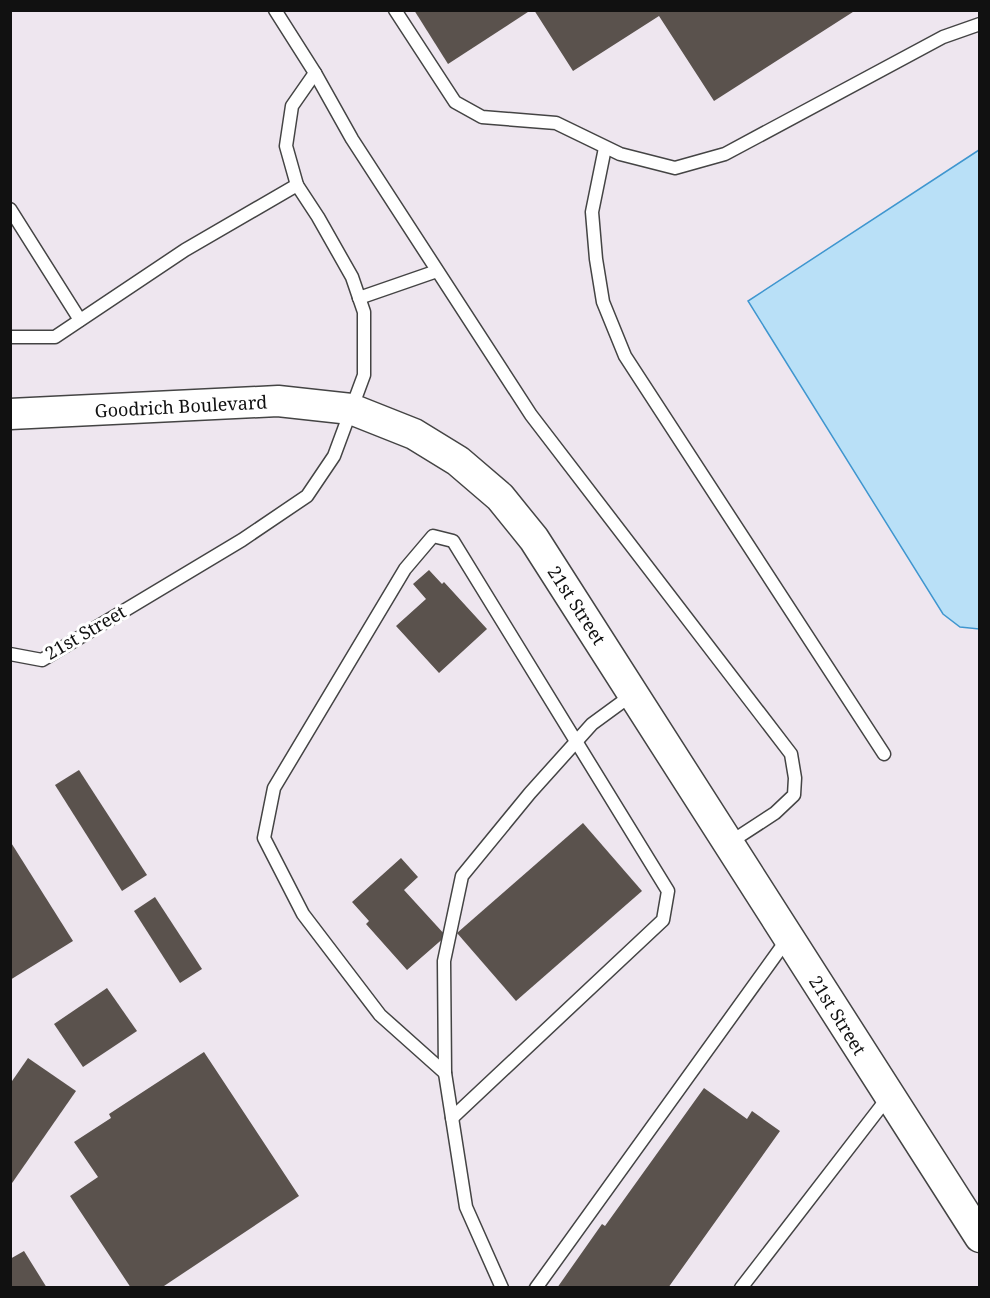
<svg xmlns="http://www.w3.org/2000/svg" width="990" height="1298" font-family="'Noto Serif',serif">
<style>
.industrial{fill:#eee6ef}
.water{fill:#b9e0f7;stroke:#3f96cf;stroke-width:1.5}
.building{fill:#5a524d}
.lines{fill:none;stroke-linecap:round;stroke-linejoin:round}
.service-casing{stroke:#444;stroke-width:15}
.tertiary-casing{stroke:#444;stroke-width:33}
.service{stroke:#fff;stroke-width:12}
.tertiary{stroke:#fff;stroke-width:30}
.labels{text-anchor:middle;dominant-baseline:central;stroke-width:6;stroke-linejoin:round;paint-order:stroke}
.street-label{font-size:18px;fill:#111;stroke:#fff}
</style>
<rect width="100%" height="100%" fill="#fffdf5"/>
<!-- industrial -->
<path class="industrial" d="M10,11h969v1276h-968z"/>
<!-- water -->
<path class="water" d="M979,150v479l-19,-2 -17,-13 -195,-313z"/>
<!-- building -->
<g class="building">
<path d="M414,10h117l-83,54z"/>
<path d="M534,10h322l-142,91 -55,-85 -86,55z"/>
<path d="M429,570l13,14 2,-2 43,47 -48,44 -43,-47 30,-27 -13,-15z"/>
<path d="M79,770l68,105 -25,16 -67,-106z"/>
<path d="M583,823l59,68 -126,110 -59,-68z"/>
<path d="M10,841l63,100 -63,39z"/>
<path d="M401,858l17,19 -14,13 42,46 -39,34 -41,-46 3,-3 -17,-19z"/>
<path d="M155,897l47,72 -22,14 -46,-72z"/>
<path d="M107,988l30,43 -54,36 -29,-43z"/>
<path d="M204,1052l95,144 -138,92h-30l-61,-92 28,-19 -24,-35 37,-24 -2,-4z"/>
<path d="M28,1058l48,33 -66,95v-102z"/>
<path d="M704,1088l43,31 5,-8 28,20 -112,157h-111l45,-64 3,2z"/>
<path d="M24,1251l23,37h-37v-29z"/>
</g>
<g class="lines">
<!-- service casing -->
<g class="service-casing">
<g id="service">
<path d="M275,10l40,63 -23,33 -6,40 11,39"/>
<path d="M395,10l60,92 27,15 74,6 64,31 55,14 50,-14 218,-117 37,-13"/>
<path d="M315,73l37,66 179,276 260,339 4,24 -1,17 -19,18 -46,30"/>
<path d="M605,148l-13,64 4,47 7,43 22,54 259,398"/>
<path d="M10,209l70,111"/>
<path d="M359,298l78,-27"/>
<path d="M10,337h45l130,-87 112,-65 21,32 34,60 12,35v63l-30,81 -27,40 -65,44 -200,120 -32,-6"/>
<path d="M445,1073l-65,-58 -77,-101 -39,-76 10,-50 131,-219 28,-33 20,5 215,350 -5,29 -211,198"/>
<path d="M502,1288l-36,-81 -21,-134 -1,-112 18,-85 68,-83 62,-69 41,-30"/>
<path d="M536,1288l252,-350"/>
<path d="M741,1288l148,-192"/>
</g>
</g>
<!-- tertiary casing -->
<g class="tertiary-casing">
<path id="tertiary" d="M10,414l268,-13 73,8 63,25 44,27 42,36 34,42 446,698"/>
</g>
<!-- service -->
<use href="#service" class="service"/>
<!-- tertiary -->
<use href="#tertiary" class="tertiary"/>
</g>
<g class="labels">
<!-- street labels -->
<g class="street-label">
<text transform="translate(181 406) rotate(-3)">Goodrich Boulevard</text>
<text transform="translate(577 605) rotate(57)">21st Street</text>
<text transform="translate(85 632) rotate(-30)">21st Street</text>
<text transform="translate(838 1015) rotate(58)">21st Street</text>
</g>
</g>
<!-- border -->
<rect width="990" height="1298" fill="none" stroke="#111111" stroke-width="24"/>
</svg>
